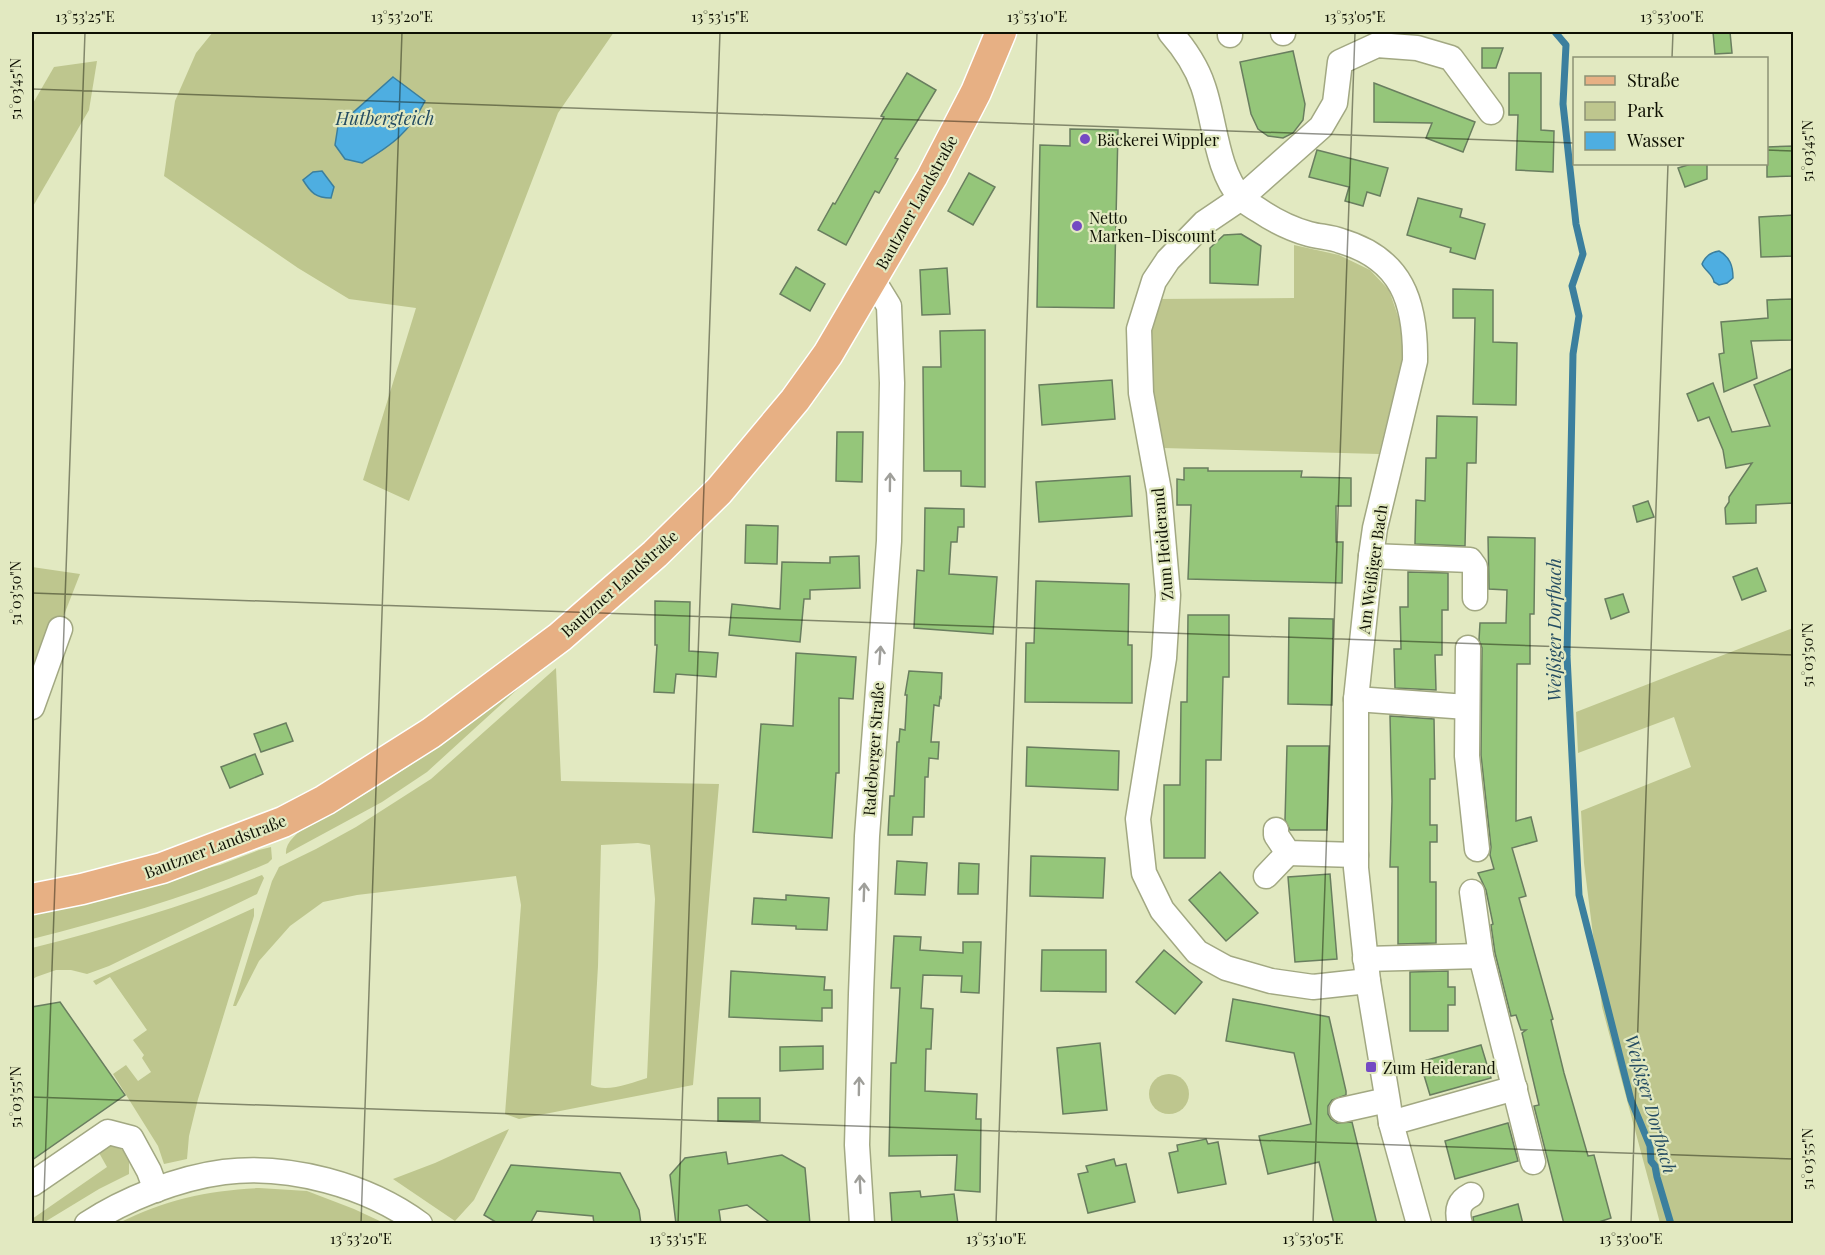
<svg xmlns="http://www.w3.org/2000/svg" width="1825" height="1255" font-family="'Playfair Display',serif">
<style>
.green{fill:#bec68e;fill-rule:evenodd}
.water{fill:#4eaee1;stroke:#3b7f9e;stroke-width:1.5}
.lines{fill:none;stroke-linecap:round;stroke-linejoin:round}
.stream{stroke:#3b7f9e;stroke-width:7}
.building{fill:#95c67a;stroke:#697e5f;stroke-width:1.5}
.minor-casing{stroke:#a2a882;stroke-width:27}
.major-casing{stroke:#fff;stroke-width:33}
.minor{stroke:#fff;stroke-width:24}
.major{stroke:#e7b084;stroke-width:30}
.oneway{stroke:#9f9f9a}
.ticks{fill:none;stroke:#0e1003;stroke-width:1.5;stroke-opacity:0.45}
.poi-dot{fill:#744ac3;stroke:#e2e9c1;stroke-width:2}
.labels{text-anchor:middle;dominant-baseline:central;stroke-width:4.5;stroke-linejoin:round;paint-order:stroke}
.poi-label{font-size:16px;fill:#0e1003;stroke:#e2e9c1;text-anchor:start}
.street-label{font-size:16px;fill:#0e1003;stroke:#e2e9c1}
.water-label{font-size:18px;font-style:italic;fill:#244c62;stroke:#e2e9c1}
.neatline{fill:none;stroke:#0e1003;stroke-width:2}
.ticks-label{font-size:15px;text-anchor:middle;fill:#0e1003}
</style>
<rect width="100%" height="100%" fill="#e2e9c1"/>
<!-- green -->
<g class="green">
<path d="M213,32h401l-56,81 -149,388 -46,-21 53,-172 -67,-9 -51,-31 -134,-92 11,-75 21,-48zM394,77l30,24 -62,62z"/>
<path d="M97,61l-8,49 -57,98v-103l22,-38z"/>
<path d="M1294,245l45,10 31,15 19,20 13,38v32l-23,94 -216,-6 -13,-64 -3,-42 8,-43 139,-1z"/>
<path d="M32,567l48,7 -48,123z"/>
<path d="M1793,628v595h-133l-58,-216 -18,-144 -3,-52 110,-44 -17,-50 -96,36 -2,-41z"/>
<path d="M556,668l5,113 158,3 -26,301 -174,34 -14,-5 16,-209 -5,-29 -159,19 -34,7 -33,24 -31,35 -23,45h-3l39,-125 7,-14 37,-18 40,-22 75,-48zM638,843l12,2 5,54 -8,179c-15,5 -41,15 -56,7l7,-119 3,-121z"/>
<path d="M520,687l-93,85 -45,30 -96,52c-2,-22 45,-40 62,-50 60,-34 115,-76 172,-117z"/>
<path d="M271,847l1,12 -4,4c-76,33 -156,56 -236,76v-28l44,-9 144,-37 39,-15z"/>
<path d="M262,875l2,3 -7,16 -148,72 -22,8 -16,-4h-15l-20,7 -4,3v-32c78,-20 155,-43 230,-73z"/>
<path d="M254,908v8l-56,183 -9,37 -2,23 -23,5 -6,-18 -45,-72 13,-9 12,16 13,-9 -9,-14 2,-3 -11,-15 14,-10 -37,-53 -14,8 -3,-4z"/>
<circle cx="1169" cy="1094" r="20"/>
<path d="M509,1129l-35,71 -19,21 -62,-42 42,-16z"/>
<path d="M111,1145l12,5 6,9v15l-30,15 -56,34h-11v-4l75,-52 -9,-16z"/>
<path d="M259,1188l48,3 47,18 30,14h-265c44,-23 91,-33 140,-35z"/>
</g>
<!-- water -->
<g class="water">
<path d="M393,77l32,24c-16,32 -33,44 -63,62l-17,-4 -10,-14 3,-19z"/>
<path d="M322,171l12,16 -3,11c-15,0 -20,-5 -28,-18l10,-8z"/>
<path d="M1719,251c11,6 14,15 14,27l-6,5 -8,2 -5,-3c-1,-8 -9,-11 -12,-18 3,-7 9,-12 17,-13z"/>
</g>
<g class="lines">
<!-- stream -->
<path class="stream" d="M1555,32l11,13 -3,59 13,120 7,30 -11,32 7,30 -6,38 -6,302 12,239 52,205 19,46 1,15 4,5 2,11 14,47"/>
</g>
<!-- building -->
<g class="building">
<path d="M1713,32h17l2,21 -17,1z"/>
<path d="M1482,48h21l-7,20h-14z"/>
<path d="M1293,51l12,53 -2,16 -10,13 -10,5 -15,-2 -10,-7 -7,-15 -11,-52z"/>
<path d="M907,73l29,17 -41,68 3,1 -19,34 -4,-2 -29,54 -28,-15 15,-27 2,1 49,-87 -3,-1z"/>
<path d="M1509,73h32v57l13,1 -1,41 -37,-2 2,-55h-9z"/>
<path d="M1374,83l101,39 -12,30 -37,-14 6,-15 -58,-1z"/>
<path d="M1070,129l48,1 -4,178 -77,-1 3,-162 30,1z"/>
<path d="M1794,146v30l-27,1v-30z"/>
<path d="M1317,150l71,18 -8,28 -13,-4 -4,14 -18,-5 4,-14 -40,-10z"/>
<path d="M1691,164h16v15l-22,8 -7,-19z"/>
<path d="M969,173l26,14 -22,38 -25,-14z"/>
<path d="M1418,198l44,11 -2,8 25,7 -10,35 -25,-7 1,-4 -44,-13z"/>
<path d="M1794,215v41l-33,1 -2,-40z"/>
<path d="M1241,234l20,12 -3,39 -48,-2v-35l14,-13z"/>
<path d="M796,267l29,17 -15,27 -30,-17z"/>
<path d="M947,268l3,46 -28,1 -2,-45z"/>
<path d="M1453,289l40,1v52l24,1 -1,62 -43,-1 2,-86h-22z"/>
<path d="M1794,299v41l-43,1 6,37 -33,14 -5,-38 5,-1 -3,-31 47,-4 -1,-18z"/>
<path d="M985,330v157l-24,-1v-15h-37l-1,-104h18l-1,-36z"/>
<path d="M1794,368v135l-38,2v18l-30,1 -1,-16 4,-6v-5l23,-34 -26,5 -3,-18 -14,-33 -11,4 -11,-27 26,-11 19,49 38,-6 -16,-41z"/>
<path d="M1112,380l3,39 -73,6 -3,-40z"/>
<path d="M1437,416l40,1 -1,46h-9l-2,83 -50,-2 1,-44 9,1 1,-43h10z"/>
<path d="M837,432h26l-1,50 -26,-1z"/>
<path d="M1184,468h24v3h94l-1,6 50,1v28h-15v36h7l-1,41 -154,-4 3,-74h-14v-26l7,1z"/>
<path d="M1130,476l2,40 -93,6 -3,-40z"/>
<path d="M1648,501l6,16 -17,5 -4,-16z"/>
<path d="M925,508l39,1v18h-6l-1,15h-6l-2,32 48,3 -4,57 -79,-6 3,-58 7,1z"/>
<path d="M746,525l32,1 -1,38 -32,-1z"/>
<path d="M1488,537l47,1 -1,76h-4v50h-13l-1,157 15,-4 6,24 -25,7 14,48 -7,2 34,121 -2,1 13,53 24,83 6,-1 17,63 -18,6h-29l-30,-118 5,-1 -17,-72 4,-3h-5l-5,-15 -5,1 -16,-63 -4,-28 2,-1 -7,-34 -8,-17 16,-4 -4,-14 1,-8 -10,-92 1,-107 -3,-8 1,-17h26l1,-33 -18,-1z"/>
<path d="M859,556l1,32 -50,2v9h-6l-4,43 -71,-7 3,-31 48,5 2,-47 48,1v-6z"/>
<path d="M1757,568l9,23 -24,9 -9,-23z"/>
<path d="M1408,572l40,1v37h-6v45h-7l1,35 -41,-2 -1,-39h7l-1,-42h8z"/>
<path d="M1036,581l93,3 -1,61h4v58l-107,-1 1,-59h8z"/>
<path d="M1623,594l6,18 -18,7 -6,-20z"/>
<path d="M655,601l35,1 -1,49 29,2 -2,24 -40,-3 -2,19 -20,-1 3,-47h-2z"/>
<path d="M1188,615h41v62h-6l-2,83h-15l-1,98h-41v-73h16l1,-83h6z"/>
<path d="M1289,618l44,1 -1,86 -44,-1z"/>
<path d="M796,653l60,4 -3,42 -14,-1v75h-3l-4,65 -79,-6 8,-108 32,2z"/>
<path d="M909,671l33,2 -1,25 -1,-1 -1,9 -5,-1 -3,37h8l-1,17 -9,-1 -1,19h-3l-1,40h-11l-1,18h-24l2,-39h4l3,-54h2l1,-13 5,1 2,-35h-2z"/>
<path d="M1390,716l44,3 1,60h-5v46h7v17h-7v40h6v61l-38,1v-77h-8l2,-66z"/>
<path d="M286,723l7,18 -32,11 -7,-18z"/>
<path d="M1287,746h42l-2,84h-37l-5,-10z"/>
<path d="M1027,747l92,4 -1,39 -92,-4z"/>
<path d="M255,754l8,20 -33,14 -9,-21z"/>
<path d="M1031,856l74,2 -2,40 -73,-2z"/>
<path d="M897,861l30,2 -2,32 -30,-1z"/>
<path d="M959,863l20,1 -1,30h-20z"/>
<path d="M1220,872l38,41 -32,28 -37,-41z"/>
<path d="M1330,874l7,85 -42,3 -7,-85z"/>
<path d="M786,895l43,3 -2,32 -31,-1v-3l-44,-2 2,-26 32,2z"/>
<path d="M894,936l27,1 -1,13 43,3v-11h18l-2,51 -18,-1 1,-16 -39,-1 -2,33 12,1 -2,40h-5l-1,42 52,3 -1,25h5l-1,73 -25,-2 2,-35 -68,1 2,-93h5l4,-75h-9z"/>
<path d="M1042,950h64v42l-65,-1z"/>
<path d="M1164,950l38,32 -27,32 -39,-32z"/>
<path d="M731,971l94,6 -1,13h8v18h-10v13l-93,-4z"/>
<path d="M1448,971v16h7v18h-7v26h-38v-59z"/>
<path d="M1233,999l96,18 17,74v4l-14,5 -4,6v8l3,5 6,4 15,-1 25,102h-43l-15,-62 -51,12 -9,-38 52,-12 -17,-71 -68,-12z"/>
<path d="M60,1002l65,93 -93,65v-153z"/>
<path d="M1100,1043l7,67 -44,4 -6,-66z"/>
<path d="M1481,1045l10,33 -61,17 -10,-33z"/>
<path d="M823,1046v23l-43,2v-24z"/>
<rect x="718" y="1098" width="42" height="23"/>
<path d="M1508,1123l10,38 -63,18 -10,-38z"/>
<path d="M1206,1139l2,5 10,-2 8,42 -48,9 -9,-40 9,-2 -1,-6z"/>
<path d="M726,1152l2,12 54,-9 23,13 5,56h-38l-25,-19 -28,5 2,14h-45l-6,-49 15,-17z"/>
<path d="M1114,1159l2,7 10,-2 9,38 -47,11 -10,-39 10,-2 -2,-6z"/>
<path d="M511,1165l109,8 19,37 2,14h-47l-1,-8 -56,-5 -7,13h-31l-15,-9z"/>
<path d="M920,1191l1,6 33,-3 4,30h-66l-2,-31z"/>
<path d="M1518,1204l5,20h-49l-1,-7z"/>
</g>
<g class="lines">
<!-- minor casing -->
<g class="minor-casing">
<g id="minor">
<path d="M1170,32c14,16 26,33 33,54 12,34 13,84 38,112 5,5 13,9 19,13 15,10 31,18 49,23 11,3 22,3 32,7 61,18 75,61 74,120l-40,167 -4,28 -15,143v169l12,113 20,121 3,21 28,101"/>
<path d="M1230,32v3"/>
<path d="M1283,32v1"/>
<path d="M1371,556l99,4 5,7v31"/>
<path d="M1468,648l-1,108 10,93"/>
<path d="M1356,699l111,8"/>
<path d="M32,707l28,-78"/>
<path d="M1276,830v5l12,18 68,2"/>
<path d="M1266,876l22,-23"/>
<path d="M1472,892l9,64 52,206"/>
<path d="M1365,959l116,-3"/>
<path d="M1368,981l-55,6 -42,-6 -45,-13 -29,-16 -35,-42 -18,-37 -6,-54 26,-161 4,-63 -9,-104 -18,-98 -2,-64 15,-48 14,-21 36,-37 37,-25 80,-71 14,-24 5,-41 37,-17 40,3 34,10 40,54"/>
<path d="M1342,1110l45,-10"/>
<path d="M1391,1123l124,-35"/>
<path d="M32,1184l76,-52 23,6 18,33 7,19"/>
<path d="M87,1224c38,-25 91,-46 137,-52 65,-8 143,13 196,52"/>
<path d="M862,1224l-5,-79 4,-151 6,-158 22,-295 3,-158 -3,-77 -16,-26"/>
<path d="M1460,1224c-4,-14 -1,-23 11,-29"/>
</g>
</g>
<!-- major casing -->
<g class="major-casing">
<path id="major" d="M32,899l50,-10 80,-21 121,-46 42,-22 106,-67 129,-96 95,-83 64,-63 76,-91 33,-46 104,-177 44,-85 25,-60"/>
</g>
<!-- minor -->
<use href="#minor" class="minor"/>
<!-- major -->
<use href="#major" class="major"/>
</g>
<!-- one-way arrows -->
<defs><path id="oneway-shaft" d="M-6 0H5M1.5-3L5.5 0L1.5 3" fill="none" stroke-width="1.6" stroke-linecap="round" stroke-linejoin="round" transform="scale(1.5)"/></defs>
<g class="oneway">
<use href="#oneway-shaft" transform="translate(890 482) rotate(-89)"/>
<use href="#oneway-shaft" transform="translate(880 655) rotate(-86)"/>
<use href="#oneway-shaft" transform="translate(864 892) rotate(-88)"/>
<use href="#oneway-shaft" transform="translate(859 1086) rotate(-89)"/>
<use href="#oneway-shaft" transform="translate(860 1184) rotate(-93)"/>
</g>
<!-- ticks -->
<path class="ticks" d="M1672,58l1,-26M32,89l1542,54M1766,150l28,1M32,593l1762,62M32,1097l1762,62M43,1224l42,-1192M361,1224l41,-1192M678,1224l42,-1192M996,1224l41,-1192M1313,1224l42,-1192M1631,1224l37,-1060"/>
<!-- markers -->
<g class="poi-dot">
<circle cx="1085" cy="139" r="6"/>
<circle cx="1077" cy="226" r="6"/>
<rect x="1365" y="1061" width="12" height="12" rx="3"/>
</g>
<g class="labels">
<!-- poi labels -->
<g class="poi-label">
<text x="1097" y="139">Bäckerei Wippler</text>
<text x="1089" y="217">Netto<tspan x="1089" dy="18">Marken-Discount</tspan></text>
<text x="1383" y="1067">Zum Heiderand</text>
</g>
<!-- street labels -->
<g class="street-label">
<text transform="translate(916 202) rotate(-61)">Bautzner Landstraße</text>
<text transform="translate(1162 544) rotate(-95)">Zum Heiderand</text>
<text transform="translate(1372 569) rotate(-82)">Am Weißiger Bach</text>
<text transform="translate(619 583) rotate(-42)">Bautzner Landstraße</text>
<text transform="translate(873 749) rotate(-86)">Radeberger Straße</text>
<text transform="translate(215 846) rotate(-21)">Bautzner Landstraße</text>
</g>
<!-- water labels -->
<g class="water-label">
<text x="385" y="118">Hutbergteich</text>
<text transform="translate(1554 630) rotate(-90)">Weißiger Dorfbach</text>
<text transform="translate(1651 1104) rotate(74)">Weißiger Dorfbach</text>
</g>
</g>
<!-- border -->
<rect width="1825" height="1255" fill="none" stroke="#e2e9c1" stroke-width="66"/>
<!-- legend -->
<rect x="1573" y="57" width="195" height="108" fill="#e2e9c1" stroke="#8d9275" stroke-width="1.5"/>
<rect x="1585" y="76" width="30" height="9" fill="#e7b084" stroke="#8d9275" stroke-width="1.5"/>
<text x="1627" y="87" font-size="18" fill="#0e1003">Straße</text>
<rect x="1585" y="102" width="30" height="18" fill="#bec68e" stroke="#8d9275" stroke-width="1.5"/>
<text x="1627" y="117" font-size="18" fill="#0e1003">Park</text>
<rect x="1585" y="132" width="30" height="18" fill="#4eaee1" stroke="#8d9275" stroke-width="1.5"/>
<text x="1627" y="147" font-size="18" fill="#0e1003">Wasser</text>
<rect x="33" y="33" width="1759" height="1189" class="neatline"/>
<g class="ticks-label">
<text x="85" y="22">13°53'25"E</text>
<text x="402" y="22">13°53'20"E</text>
<text x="720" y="22">13°53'15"E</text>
<text x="1037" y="22">13°53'10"E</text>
<text x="1355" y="22">13°53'05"E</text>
<text x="1672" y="22">13°53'00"E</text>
<text transform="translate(16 89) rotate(-90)" y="5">51°03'45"N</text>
<text transform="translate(1808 151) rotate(-90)" y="5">51°03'45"N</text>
<text transform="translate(16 593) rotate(-90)" y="5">51°03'50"N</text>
<text transform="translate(1808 655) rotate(-90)" y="5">51°03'50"N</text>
<text transform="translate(16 1097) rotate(-90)" y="5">51°03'55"N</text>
<text transform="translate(1808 1159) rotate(-90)" y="5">51°03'55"N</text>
<text x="361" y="1244">13°53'20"E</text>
<text x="678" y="1244">13°53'15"E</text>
<text x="996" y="1244">13°53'10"E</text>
<text x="1313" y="1244">13°53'05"E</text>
<text x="1631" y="1244">13°53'00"E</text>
</g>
</svg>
